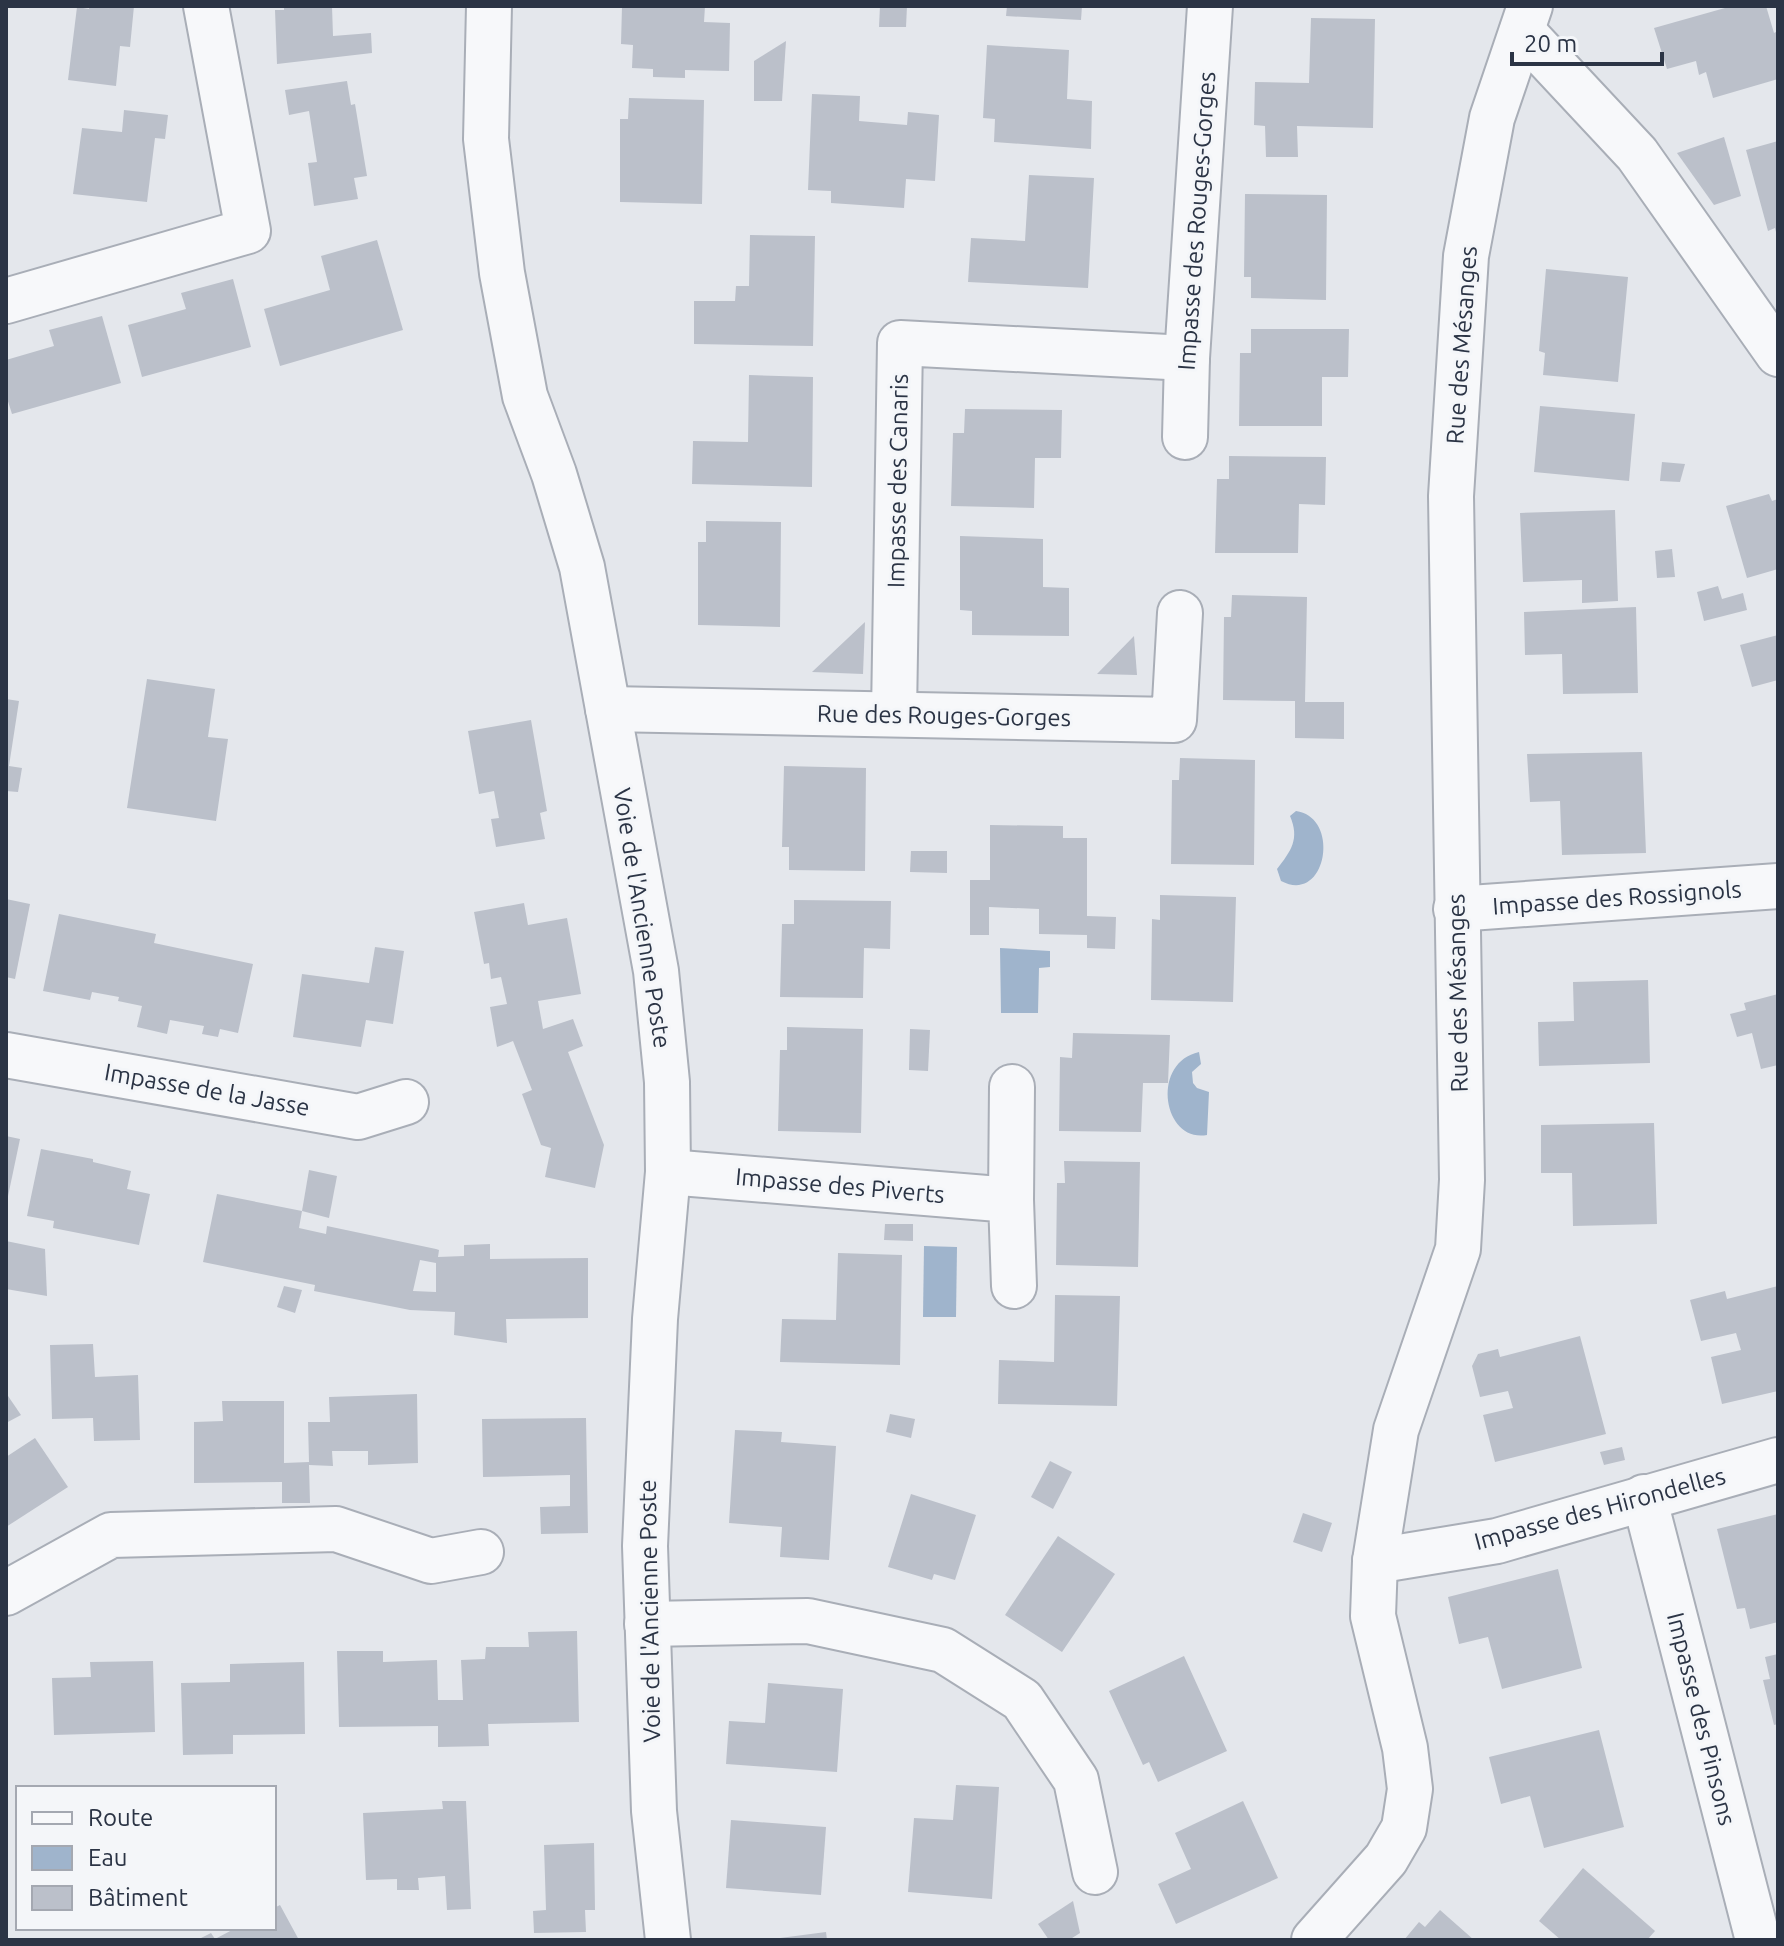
<svg xmlns="http://www.w3.org/2000/svg" width="1784" height="1946" viewBox="0 0 1784 1946" font-family="Ubuntu,sans-serif">
<style>
.water{fill:#9fb4cc}
.building{fill:#bbc0ca;fill-rule:evenodd}
.lines{fill:none;stroke-linecap:round;stroke-linejoin:round}
.minor-casing{stroke:#a9aeb7;stroke-width:48}
.minor{stroke:#f7f8fa;stroke-width:44}
.labels{text-anchor:middle;stroke-width:6;stroke-linejoin:round;paint-order:stroke}
.street-label{font-size:24px;fill:#2b3445;stroke:#f4f6f9}
</style>
<rect width="100%" height="100%" fill="#e4e7ec"/>
<g class="water">
<path d="M1296 811C1341 817 1327 905 1281 881L1277 869C1291 851 1300 839 1290 816Z"/>
<polygon points="1000,948 1050,951 1050,967 1039,968 1038,1013 1001,1013"/>
<path d="M1199 1052 1201 1064 1192 1072 1193 1083 1197 1088 1209 1092 1207 1135C1163 1143 1150 1063 1199 1052Z"/>
<polygon points="924,1246 957,1247 956,1317 923,1317"/>
</g>
<g class="building">
<polygon points="89,6 134,6 130,47 120,46 116,86 68,80 77,7 89,9"/>
<polygon points="284,6 332,6 333,36 371,33 372,53 277,64 275,10 284,10"/>
<polygon points="622,6 705,6 704,22 730,23 729,71 685,70 685,78 653,77 653,69 632,68 633,45 621,44"/>
<polygon points="880,6 907,6 906,27 879,27"/>
<polygon points="1007,6 1082,6 1081,20 1006,16"/>
<polygon points="1732,6 1766,6 1774,33 1778,31 1778,79 1713,98 1706,72 1699,75 1696,61 1667,69 1654,28"/>
<polygon points="1311,18 1375,19 1373,128 1297,126 1298,157 1266,157 1265,126 1254,125 1255,82 1309,83"/>
<polygon points="786,41 782,101 754,101 754,61"/>
<polygon points="987,45 1069,50 1067,99 1092,101 1091,149 994,142 995,119 983,118"/>
<polygon points="347,81 351,105 355,104 367,176 354,178 358,199 314,206 308,163 317,162 309,111 289,115 285,90"/>
<polygon points="812,94 860,96 859,121 907,125 908,112 939,115 935,181 906,179 904,208 831,203 831,191 808,190"/>
<polygon points="629,98 704,100 702,204 620,202 620,119 628,119"/>
<polygon points="124,110 168,115 165,139 155,138 147,202 73,194 82,128 122,132"/>
<polygon points="1724,137 1741,196 1714,205 1677,153"/>
<polygon points="1778,141 1778,236 1777,236 1775,228 1768,231 1746,150"/>
<polygon points="1029,175 1094,178 1088,288 968,282 971,238 1025,241"/>
<polygon points="1245,194 1327,195 1326,300 1251,298 1251,277 1244,277"/>
<polygon points="750,235 815,236 813,346 694,344 694,301 735,301 736,286 749,286"/>
<polygon points="377,240 403,330 280,366 264,309 330,290 321,256"/>
<polygon points="1546,269 1628,277 1618,382 1543,375 1545,353 1539,351"/>
<polygon points="233,279 251,347 142,377 128,325 186,309 181,293"/>
<polygon points="102,316 121,383 12,414 6,395 6,360 54,346 49,330"/>
<polygon points="1251,329 1349,329 1348,377 1322,377 1322,426 1239,426 1240,353 1251,353"/>
<polygon points="749,375 813,377 812,487 692,484 693,441 748,442"/>
<polygon points="1540,406 1635,414 1629,481 1534,472"/>
<polygon points="965,409 1062,410 1061,458 1035,458 1034,508 951,506 953,433 964,433"/>
<polygon points="1229,456 1326,457 1325,505 1299,504 1298,553 1215,553 1217,479 1229,479"/>
<polygon points="1662,462 1685,464 1680,482 1660,481"/>
<polygon points="1769,494 1772,501 1778,499 1778,569 1747,578 1726,506"/>
<polygon points="1615,510 1618,601 1582,603 1582,580 1523,582 1520,513"/>
<polygon points="706,521 781,522 780,627 698,625 698,542 706,542"/>
<polygon points="960,536 1043,539 1043,587 1069,588 1069,636 972,635 972,611 960,610"/>
<polygon points="1672,549 1675,577 1657,578 1655,551"/>
<polygon points="1718,586 1722,599 1743,593 1747,610 1704,621 1697,592"/>
<polygon points="1232,595 1307,597 1305,702 1344,702 1344,739 1295,738 1295,701 1223,700 1224,617 1231,617"/>
<polygon points="1636,607 1638,693 1563,694 1562,654 1525,655 1524,612"/>
<polygon points="865,622 863,674 812,672"/>
<polygon points="1778,635 1778,680 1752,687 1740,645"/>
<polygon points="1134,636 1137,675 1097,674"/>
<polygon points="147,679 215,689 208,737 228,739 216,821 127,808"/>
<polygon points="6,699 19,701 9,766 22,768 18,792 6,791"/>
<polygon points="531,720 547,811 540,813 545,839 496,847 491,819 499,818 494,791 479,794 468,731"/>
<polygon points="1642,752 1646,853 1562,855 1560,801 1530,802 1527,754"/>
<polygon points="1180,758 1255,760 1254,865 1171,864 1172,780 1179,780"/>
<polygon points="784,766 866,768 865,871 789,870 789,847 782,847"/>
<polygon points="990,825 1063,826 1063,838 1087,838 1087,916 1116,917 1115,949 1087,948 1087,935 1039,934 1039,909 989,907 989,935 970,935 970,880 990,880"/>
<polygon points="911,851 947,851 947,873 910,872"/>
<polygon points="1160,895 1236,897 1233,1002 1151,1000 1152,919 1160,920"/>
<polygon points="6,899 30,904 15,979 6,977"/>
<polygon points="794,900 891,901 890,949 864,948 863,998 780,997 782,924 794,924"/>
<polygon points="524,903 528,925 567,918 581,994 538,1001 543,1029 573,1019 583,1046 568,1052 604,1145 595,1188 545,1177 551,1148 541,1145 522,1094 532,1090 513,1041 497,1047 490,1007 507,1004 501,977 491,979 489,963 484,964 474,912"/>
<polygon points="59,914 156,934 154,943 253,964 238,1033 220,1029 218,1037 202,1034 204,1026 170,1020 167,1034 137,1027 142,1006 118,1001 119,997 92,992 90,1000 43,991"/>
<polygon points="375,947 404,951 393,1024 366,1020 361,1047 293,1037 302,974 369,983"/>
<polygon points="1648,980 1650,1063 1539,1066 1538,1022 1574,1021 1573,982"/>
<polygon points="1778,994 1778,1065 1761,1069 1752,1033 1737,1037 1730,1014 1746,1010 1744,1003"/>
<polygon points="787,1027 863,1029 861,1133 778,1131 780,1050 787,1050"/>
<polygon points="910,1029 930,1030 928,1071 909,1070"/>
<polygon points="1073,1033 1170,1035 1168,1083 1143,1083 1141,1132 1059,1131 1060,1057 1072,1058"/>
<polygon points="1654,1123 1657,1224 1573,1226 1572,1173 1541,1173 1541,1125"/>
<polygon points="6,1136 20,1139 7,1201 6,1201"/>
<polygon points="41,1149 93,1159 93,1162 131,1171 127,1189 150,1194 139,1245 53,1228 54,1221 27,1216"/>
<polygon points="1064,1161 1140,1162 1138,1267 1056,1265 1057,1183 1065,1183"/>
<polygon points="309,1170 337,1176 329,1218 302,1211"/>
<path d="M217 1194 302 1211 299 1228 326 1234 327 1226 436 1249 439 1250 438 1257 464 1256V1245L490 1244V1259L588 1258V1318L506 1319 507 1343 454 1335 455 1312 410 1310 314 1291 315 1285 203 1262ZM420 1260 436 1263V1292L413 1291Z"/>
<polygon points="885,1224 913,1224 913,1241 884,1240"/>
<polygon points="6,1241 45,1249 47,1296 6,1289"/>
<polygon points="838,1253 902,1255 900,1365 780,1362 782,1319 836,1320"/>
<polygon points="284,1286 302,1290 295,1313 277,1307"/>
<polygon points="1778,1286 1778,1391 1722,1404 1711,1357 1741,1350 1736,1333 1701,1341 1690,1300 1725,1291 1727,1299"/>
<polygon points="1055,1295 1120,1296 1117,1406 998,1404 999,1360 1054,1362"/>
<polygon points="1580,1336 1606,1434 1495,1462 1483,1415 1513,1408 1508,1391 1480,1397 1472,1366 1478,1354 1498,1349 1500,1357"/>
<polygon points="93,1344 95,1377 138,1375 140,1440 94,1441 93,1418 52,1419 50,1345"/>
<polygon points="6,1393 21,1415 6,1423"/>
<polygon points="417,1394 418,1463 368,1465 368,1451 332,1451 333,1466 309,1465 310,1503 282,1503 282,1482 194,1483 194,1422 223,1421 222,1401 284,1401 284,1463 309,1462 308,1422 330,1422 329,1397"/>
<polygon points="890,1414 915,1419 911,1438 886,1432"/>
<polygon points="586,1418 588,1533 541,1534 540,1507 570,1506 570,1475 483,1477 482,1419"/>
<polygon points="735,1430 782,1432 781,1442 836,1446 829,1560 780,1557 782,1527 729,1523"/>
<polygon points="35,1438 68,1487 6,1527 6,1457"/>
<polygon points="1622,1447 1625,1460 1604,1465 1600,1452"/>
<polygon points="1050,1461 1072,1472 1053,1509 1031,1497"/>
<polygon points="911,1494 976,1515 955,1580 934,1574 932,1580 888,1567"/>
<polygon points="1303,1513 1332,1523 1322,1552 1293,1542"/>
<polygon points="1778,1514 1778,1622 1750,1629 1745,1608 1737,1609 1717,1529"/>
<polygon points="1058,1536 1115,1574 1062,1652 1005,1615"/>
<polygon points="1558,1569 1582,1668 1502,1689 1488,1637 1459,1644 1448,1597"/>
<polygon points="577,1631 579,1722 488,1724 489,1746 438,1747 438,1726 339,1727 337,1651 383,1651 383,1662 437,1660 438,1700 463,1700 461,1660 485,1659 486,1647 529,1647 528,1632"/>
<polygon points="1778,1654 1778,1724 1774,1725 1763,1680 1770,1679 1765,1657"/>
<polygon points="1184,1656 1227,1751 1158,1782 1149,1762 1143,1765 1109,1691"/>
<polygon points="153,1661 155,1732 54,1735 52,1678 91,1677 90,1662"/>
<polygon points="304,1662 305,1734 233,1735 233,1754 183,1755 181,1683 230,1682 230,1664"/>
<polygon points="768,1683 843,1689 837,1772 726,1764 729,1721 765,1723"/>
<polygon points="1599,1730 1624,1827 1544,1848 1530,1796 1501,1804 1489,1757"/>
<polygon points="956,1785 999,1787 992,1899 908,1892 914,1818 953,1820"/>
<polygon points="442,1801 466,1801 471,1909 447,1910 445,1876 418,1878 419,1890 397,1890 397,1879 366,1880 363,1813 443,1809"/>
<polygon points="1243,1801 1278,1878 1176,1924 1158,1884 1191,1869 1175,1833"/>
<polygon points="731,1820 826,1827 821,1895 726,1888"/>
<polygon points="594,1843 595,1910 585,1910 586,1932 534,1933 533,1911 546,1910 544,1845"/>
<polygon points="1583,1868 1655,1931 1647,1940 1561,1940 1539,1921"/>
<polygon points="1073,1901 1080,1933 1069,1940 1049,1940 1038,1924"/>
<polygon points="280,1905 299,1940 197,1940 211,1933 215,1939 236,1928 274,1928 274,1908"/>
<polygon points="1440,1910 1474,1940 1404,1940 1419,1922 1425,1927"/>
<polygon points="826,1932 827,1940 780,1940 780,1938"/>
</g>
<g class="lines">
<g class="minor-casing">
<g id="minor">
<polyline points="489,6 486,139 502,273 525,396 554,474 582,567 656,971 667,1082 668,1172 655,1319 645,1546 654,1811 668,1940"/>
<polyline points="1522,31 1637,154 1778,354"/>
<polyline points="6,301 248,231 206,6"/>
<polyline points="1185,437 1187,358 1210,6"/>
<polyline points="608,709 1174,720 1180,613"/>
<polyline points="894,714 900,343 1187,358"/>
<polyline points="1456,909 1778,886"/>
<polyline points="6,1055 358,1117 406,1102"/>
<polyline points="668,1172 1011,1200 1014,1286"/>
<polyline points="1011,1200 1012,1087"/>
<polyline points="1644,1497 1758,1940"/>
<polyline points="1375,1561 1497,1541 1778,1460"/>
<polyline points="6,1593 111,1535 336,1529 431,1561 481,1552"/>
<polyline points="647,1624 808,1621 943,1650 1022,1700 1076,1780 1095,1872"/>
<polyline points="1314,1940 1386,1859 1404,1828 1410,1789 1405,1748 1373,1616 1375,1561 1396,1430 1458,1249 1462,1180 1451,496 1466,256 1492,118 1530,6"/>
</g>
</g>
<use href="#minor" class="minor"/>
</g>
<g class="labels">
<g class="street-label">
<text transform="translate(1197 221) rotate(-86)" y="8">Impasse des Rouges-Gorges</text>
<text transform="translate(1462 345) rotate(-86)" y="8">Rue des Mésanges</text>
<text transform="translate(898 481) rotate(-89)" y="8">Impasse des Canaris</text>
<text transform="translate(944 716) rotate(1)" y="8">Rue des Rouges-Gorges</text>
<text transform="translate(1617 898) rotate(-4)" y="8">Impasse des Rossignols</text>
<text transform="translate(642 918) rotate(81)" y="8">Voie de l'Ancienne Poste</text>
<text transform="translate(1458 993) rotate(-91)" y="8">Rue des Mésanges</text>
<text transform="translate(207 1090) rotate(10)" y="8">Impasse de la Jasse</text>
<text transform="translate(840 1186) rotate(5)" y="8">Impasse des Piverts</text>
<text transform="translate(1600 1509) rotate(-15)" y="8">Impasse des Hirondelles</text>
<text transform="translate(650 1611) rotate(-91)" y="8">Voie de l'Ancienne Poste</text>
<text transform="translate(1701 1719) rotate(76)" y="8">Impasse des Pinsons</text>
</g>
</g>
<rect width="1784" height="1946" fill="none" stroke="#2b3445" stroke-width="16"/>
<rect x="16" y="1786" width="260" height="144" fill="#f4f6f9" stroke="#a4a8b1" stroke-width="2"/>
<rect x="32" y="1812" width="40" height="12" fill="#f7f8fa" stroke="#a4a8b1" stroke-width="2"/>
<text x="88" y="1826" font-size="24" fill="#2b3445">Route</text>
<rect x="32" y="1846" width="40" height="24" fill="#9fb4cc" stroke="#a4a8b1" stroke-width="2"/>
<text x="88" y="1866" font-size="24" fill="#2b3445">Eau</text>
<rect x="32" y="1886" width="40" height="24" fill="#bbc0ca" stroke="#a4a8b1" stroke-width="2"/>
<text x="88" y="1906" font-size="24" fill="#2b3445">Bâtiment</text>
<path d="M1512 52v12h150v-12" fill="none" stroke="#2b3445" stroke-width="4"/>
<text x="1524" y="52" font-size="24" fill="#2b3445" stroke="#f4f6f9" stroke-width="6" paint-order="stroke">20 m</text>
</svg>
